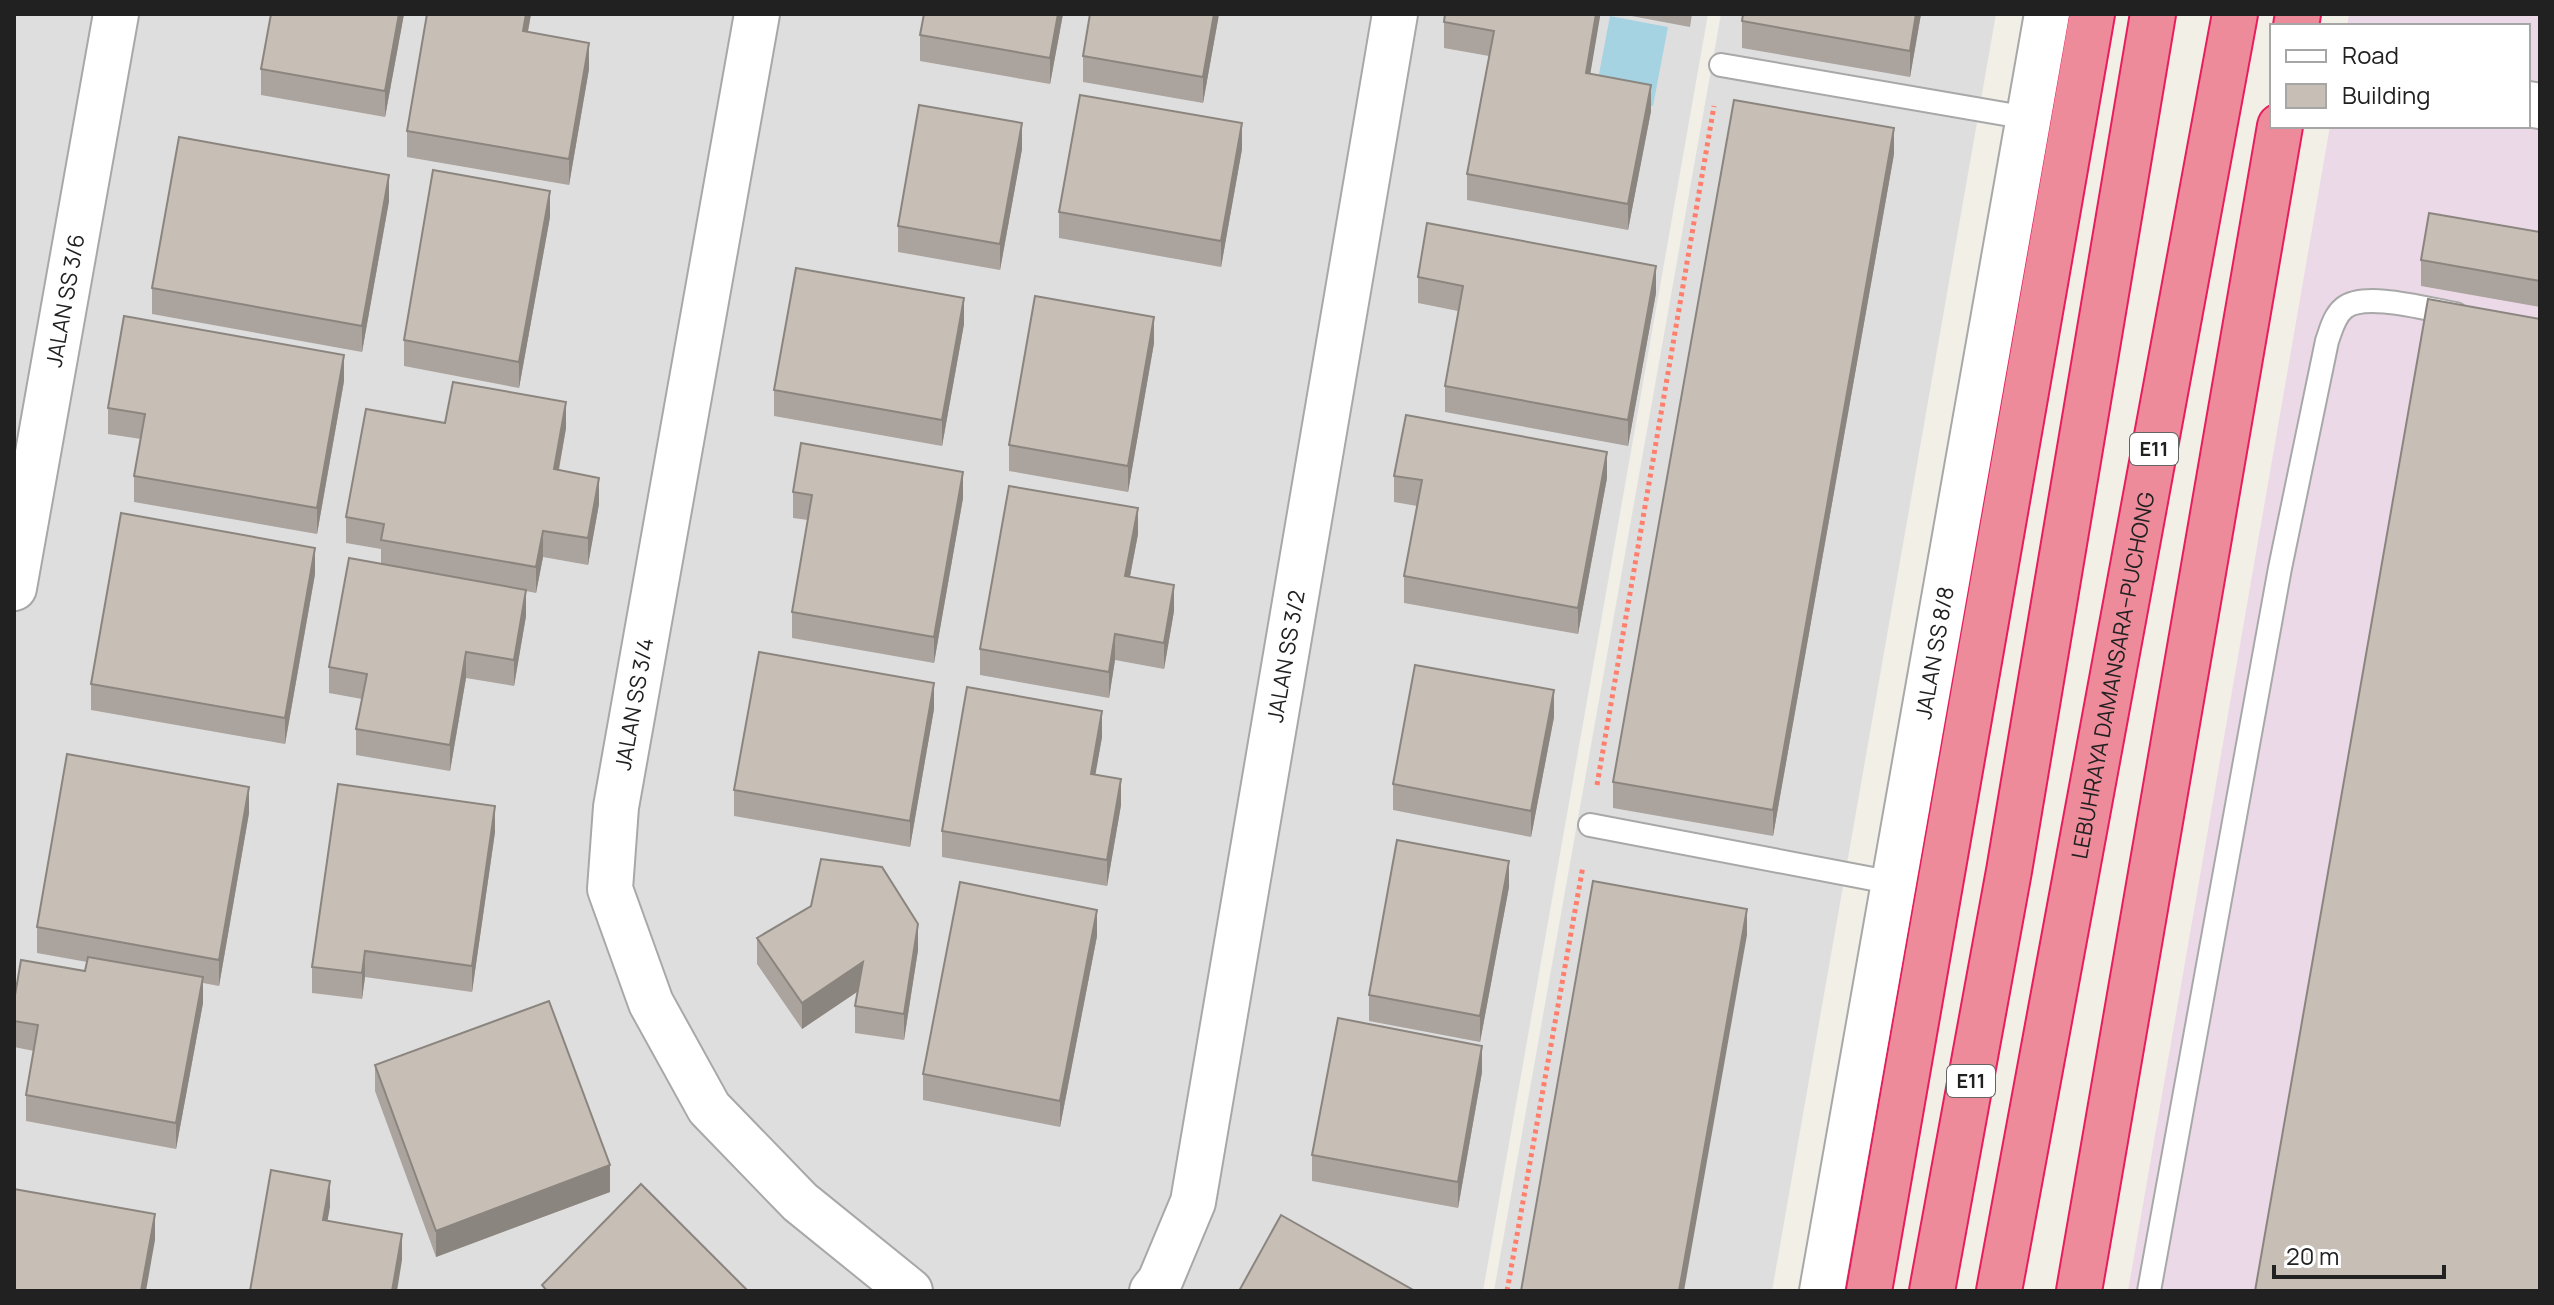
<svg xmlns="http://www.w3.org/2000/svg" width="2554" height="1305" viewBox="0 0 2554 1305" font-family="Manrope,sans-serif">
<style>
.residential{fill:#dfdede}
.industrial{fill:#ecd9e8}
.water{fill:#a6d3e2}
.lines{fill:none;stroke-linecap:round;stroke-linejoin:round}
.lane-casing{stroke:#a8a8a8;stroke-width:26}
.street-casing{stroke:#a8a8a8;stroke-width:48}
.highway-casing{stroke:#e71d5e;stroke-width:48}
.path{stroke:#ff7e6c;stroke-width:5;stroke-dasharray:4 4;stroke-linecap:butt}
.lane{stroke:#fff;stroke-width:22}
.street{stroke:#fff;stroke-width:44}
.highway{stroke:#ed8b9b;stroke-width:44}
.wall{fill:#aba39d}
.shaded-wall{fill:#8b857f}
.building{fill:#c7beb6;stroke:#8b857f;stroke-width:2}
.labels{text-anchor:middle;stroke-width:6;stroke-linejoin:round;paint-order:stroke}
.shield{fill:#fff;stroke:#646464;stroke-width:2}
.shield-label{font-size:20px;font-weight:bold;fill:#212121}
.street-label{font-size:22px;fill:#212121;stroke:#fff}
</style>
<rect width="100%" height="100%" fill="#f2efe7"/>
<g class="residential">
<polygon points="14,14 1708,14 1483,1291 14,1291"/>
<polygon points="1721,14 1996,14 1772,1291 1494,1291"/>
</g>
<polygon class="industrial" points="2349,14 2540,14 2540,1291 2128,1291 2330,126 2528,126 2528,26 2347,26"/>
<polygon class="water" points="1610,16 1668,27 1653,106 1595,95"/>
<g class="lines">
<g class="lane-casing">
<g id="lane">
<polyline points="1721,65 2028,118"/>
<polyline points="1590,825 1894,883"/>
<path d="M2149 1291 2280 568 2327 341C2331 330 2334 316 2344 308 2365 291 2430 310 2456 314"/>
</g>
</g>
<g class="street-casing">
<g id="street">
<polyline points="757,14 616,807 610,889 651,1003 709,1108 800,1202 910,1291"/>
<polyline points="2528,104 2540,106"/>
<path id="s1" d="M14 588 116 14"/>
<path id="s2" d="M1152 1291 1160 1281 1193 1202 1395 14"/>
<path id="s3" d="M1822 1291 2047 14"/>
</g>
</g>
<g class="highway-casing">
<g id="highway">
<polyline points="2296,26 2298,14"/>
<polyline points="1869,1291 2092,14"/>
<polyline points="1932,1291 2009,871 2153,14"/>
<path id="s4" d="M1999 1291 2235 14"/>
<polyline points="2079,1291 2280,126"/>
</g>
</g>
<g class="path">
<polyline points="1597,785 1714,106"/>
<polyline points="1507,1291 1583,866"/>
</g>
<use href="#lane" class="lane"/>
<use href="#street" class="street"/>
<use href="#highway" class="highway"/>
</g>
<g class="wall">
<polygon points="271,14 404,14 385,117 261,95 261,69"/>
<polygon points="427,14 531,14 528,32 589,69 569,185 407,157 407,131"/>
<polygon points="1063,14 1050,84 920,61 920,35"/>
<polygon points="1219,14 1203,103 1083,82 1083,56"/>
<polygon points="1600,14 1590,74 1651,111 1628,230 1467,200 1467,174 1489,56 1444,48 1444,22"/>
<polygon points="1621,14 1692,14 1690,27"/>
<polygon points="1921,14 1910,77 1742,48 1742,21"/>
<polygon points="1022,149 1000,270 898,252 898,226"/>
<polygon points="1242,149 1221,267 1059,238 1059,212"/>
<polygon points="1894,154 1773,836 1613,808 1613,782"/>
<polygon points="389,201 362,352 152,314 152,288"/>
<polygon points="550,217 519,388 404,366 404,340"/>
<polygon points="2540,232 2540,307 2421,286 2421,260"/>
<polygon points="1418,277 1656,293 1628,446 1445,412 1445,386 1458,311 1418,303"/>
<polygon points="964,324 942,446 774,416 774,390"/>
<polygon points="1154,343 1128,492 1009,471 1009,445"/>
<polygon points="344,381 317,534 134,502 134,476 141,439 108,434 108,408"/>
<polygon points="445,423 566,428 559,470 599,504 588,565 543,557 536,593 526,591 526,616 514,686 466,678 450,771 356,755 356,729 362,699 329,693 329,667 381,564 381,549 346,543 346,517"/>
<polygon points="1394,476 1607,478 1578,634 1404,603 1404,576 1417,506 1394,502"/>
<polygon points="793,492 963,498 934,663 792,638 792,612 808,520 793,518"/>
<polygon points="1138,534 1130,577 1174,611 1164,669 1115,660 1109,698 980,675 980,649"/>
<polygon points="315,574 285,744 91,710 91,684"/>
<polygon points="934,709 910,847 734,816 734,790"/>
<polygon points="1554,717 1531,837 1393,810 1393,784"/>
<polygon points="1102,737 1095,774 1121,805 1107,886 942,857 942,831"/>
<polygon points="249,813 219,986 203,983 203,1003 176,1149 26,1121 26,1095 34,1051 14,1047 14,1001 85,971 87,962 37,953 37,927"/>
<polygon points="495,832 472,992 365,977 362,999 312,993 312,967"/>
<polygon points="1509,887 1480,1042 1369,1021 1369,995"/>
<polygon points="1097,936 1060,1127 923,1100 923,1074"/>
<polygon points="757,938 918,950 904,1040 855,1033 855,1006 858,991 802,1029 757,964"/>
<polygon points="375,1065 610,1192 436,1257 375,1091"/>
<polygon points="1482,1072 1458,1208 1312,1181 1312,1155"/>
</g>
<g class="shaded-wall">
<polygon points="399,14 404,14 385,117 385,91"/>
<polygon points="526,14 531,14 523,57 523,31"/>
<polygon points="1058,14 1063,14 1050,84 1050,58"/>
<polygon points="1214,14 1219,14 1203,103 1203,77"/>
<polygon points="1596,14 1600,14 1600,17 1586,99 1586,73"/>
<polygon points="1916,14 1921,14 1910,77 1910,51"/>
<polygon points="589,43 589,69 569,185 569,159"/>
<polygon points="1651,85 1651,111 1628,230 1628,204"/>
<polygon points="1022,123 1022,149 1000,270 1000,244"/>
<polygon points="1242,123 1242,149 1221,267 1221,241"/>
<polygon points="1894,128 1894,154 1773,836 1773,810"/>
<polygon points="389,175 389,201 362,352 362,326"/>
<polygon points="550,191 550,217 519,388 519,362"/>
<polygon points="1656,266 1656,293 1628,446 1628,420"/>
<polygon points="964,298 964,324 942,446 942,420"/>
<polygon points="1154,317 1154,343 1128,492 1128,466"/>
<polygon points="344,355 344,381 317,534 317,508"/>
<polygon points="566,402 566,428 554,495 554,469"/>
<polygon points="1607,452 1607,478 1578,634 1578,608"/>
<polygon points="963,472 963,498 934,663 934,637"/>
<polygon points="599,478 599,504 588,565 588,538"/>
<polygon points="1138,508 1138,534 1125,602 1125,576"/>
<polygon points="543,531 543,557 536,593 536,567"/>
<polygon points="315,548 315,574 285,744 285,718"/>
<polygon points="1174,585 1174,611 1164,669 1164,643"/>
<polygon points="526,590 526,616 514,686 514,660"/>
<polygon points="1115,634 1115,660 1109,698 1109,672"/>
<polygon points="466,652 466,678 450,771 450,745"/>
<polygon points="934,683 934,709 910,847 910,821"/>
<polygon points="1554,690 1554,717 1531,837 1531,811"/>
<polygon points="1102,711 1102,737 1091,800 1091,774"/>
<polygon points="1121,779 1121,805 1107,886 1107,860"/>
<polygon points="249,787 249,813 219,986 219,960"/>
<polygon points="495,806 495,832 472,992 472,966"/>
<polygon points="1509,861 1509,887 1480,1042 1480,1016"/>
<polygon points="1747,909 1747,935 1684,1291 1679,1291"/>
<polygon points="1097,910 1097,936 1060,1127 1060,1101"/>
<polygon points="918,924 918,950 904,1040 904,1014"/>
<polygon points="365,951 365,977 362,999 362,973"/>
<polygon points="863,962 863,988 802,1029 802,1003"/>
<polygon points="203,977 203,1003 176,1149 176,1123"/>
<polygon points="1482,1046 1482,1072 1458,1208 1458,1182"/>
<polygon points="610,1165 610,1192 436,1257 436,1231"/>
<polygon points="330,1181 330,1207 323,1246 323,1220"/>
<polygon points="155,1214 155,1240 146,1291 141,1291"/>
<polygon points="402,1234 402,1260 397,1291 392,1291"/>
</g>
<g class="building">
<polygon points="271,14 399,14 385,91 261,69"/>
<polygon points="427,14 526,14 523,31 589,43 569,159 407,131"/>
<polygon points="924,14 1058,14 1050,58 920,35"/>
<polygon points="1090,14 1214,14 1203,77 1083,56"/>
<polygon points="1445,14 1596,14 1586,73 1651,85 1628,204 1467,174 1494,31 1444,22"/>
<polygon points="1743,14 1916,14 1910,51 1742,21"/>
<polygon points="1080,95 1242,123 1221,241 1059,212"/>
<polygon points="1734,100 1894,128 1773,810 1613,782"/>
<polygon points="919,105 1022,123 1000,244 898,226"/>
<polygon points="179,137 389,175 362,326 152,288"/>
<polygon points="433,170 550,191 519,362 404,340"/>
<polygon points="2429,213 2540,232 2540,281 2421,260"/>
<polygon points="1427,223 1656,266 1628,420 1445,386 1463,286 1418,277"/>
<polygon points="796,268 964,298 942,420 774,390"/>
<polygon points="1035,296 1154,317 1128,466 1009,445"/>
<polygon points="2428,299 2540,319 2540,1291 2255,1291"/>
<polygon points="124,316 344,355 317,508 134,476 145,414 108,408"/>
<polygon points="453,382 566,402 554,469 599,478 588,538 543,531 536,567 381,540 384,524 346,517 366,409 445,423"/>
<polygon points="1406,415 1607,452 1578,608 1404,576 1422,480 1394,476"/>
<polygon points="801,443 963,472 934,637 792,612 812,495 793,492"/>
<polygon points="1009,486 1138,508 1125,576 1174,585 1164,643 1115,634 1109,672 980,649"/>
<polygon points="121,513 315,548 285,718 91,684"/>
<polygon points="349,558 526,590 514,660 466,652 450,745 356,729 367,674 329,667"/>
<polygon points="759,652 934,683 910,821 734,790"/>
<polygon points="1415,665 1554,690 1531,811 1393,784"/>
<polygon points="967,687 1102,711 1091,774 1121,779 1107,860 942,831"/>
<polygon points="67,754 249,787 219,960 37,927"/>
<polygon points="338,784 495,806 472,966 365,951 362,973 312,967"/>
<polygon points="1397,840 1509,861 1480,1016 1369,995"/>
<polygon points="821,859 882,867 918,924 904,1014 855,1006 863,962 802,1003 757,938 811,906"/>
<polygon points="1593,881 1747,909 1679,1291 1521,1291"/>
<polygon points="960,882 1097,910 1060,1101 923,1074"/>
<polygon points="88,957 203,977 176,1123 26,1095 38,1025 14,1021 14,1001 21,960 85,971"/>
<polygon points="549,1001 610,1165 436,1231 375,1065"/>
<polygon points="1338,1018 1482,1046 1458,1182 1312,1155"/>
<polygon points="271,1170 330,1181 323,1220 402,1234 392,1291 250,1291"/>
<polygon points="641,1184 748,1291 547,1291 542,1285"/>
<polygon points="14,1189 155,1214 141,1291 14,1291"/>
<polygon points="1281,1215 1415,1291 1239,1291"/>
</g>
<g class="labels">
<g class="shield">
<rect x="2130" y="433" width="48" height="32" rx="6"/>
<rect x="1947" y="1065" width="48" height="32" rx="6"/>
</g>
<g class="shield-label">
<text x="2154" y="456">E11</text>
<text x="1971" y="1088">E11</text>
</g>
<g class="street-label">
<text dy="8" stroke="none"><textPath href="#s1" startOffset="292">JALAN SS 3/6</textPath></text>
<text dy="8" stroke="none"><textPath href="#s3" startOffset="648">JALAN SS 8/8</textPath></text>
<text dy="8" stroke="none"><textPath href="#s2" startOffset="652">JALAN SS 3/2</textPath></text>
<text dy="8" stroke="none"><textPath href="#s4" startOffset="626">LEBUHRAYA DAMANSARA–PUCHONG</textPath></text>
<text transform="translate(634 704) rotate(-80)" y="8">JALAN SS 3/4</text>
</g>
</g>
<rect width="2554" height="1305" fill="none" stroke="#212121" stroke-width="32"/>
<rect x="2270" y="24" width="260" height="104" fill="#ffffff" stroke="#a6a6a6" stroke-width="2"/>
<rect x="2286" y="50" width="40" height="12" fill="#ffffff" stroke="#a6a6a6" stroke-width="2"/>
<text x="2342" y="64" font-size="24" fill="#212121">Road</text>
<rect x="2286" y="84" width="40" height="24" fill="#c7beb6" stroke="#a6a6a6" stroke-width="2"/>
<text x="2342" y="104" font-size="24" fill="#212121">Building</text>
<path d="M2274 1265v12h170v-12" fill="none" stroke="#212121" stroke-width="4"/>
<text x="2286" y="1265" font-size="24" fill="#212121" stroke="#ffffff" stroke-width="6" paint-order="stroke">20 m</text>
</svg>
